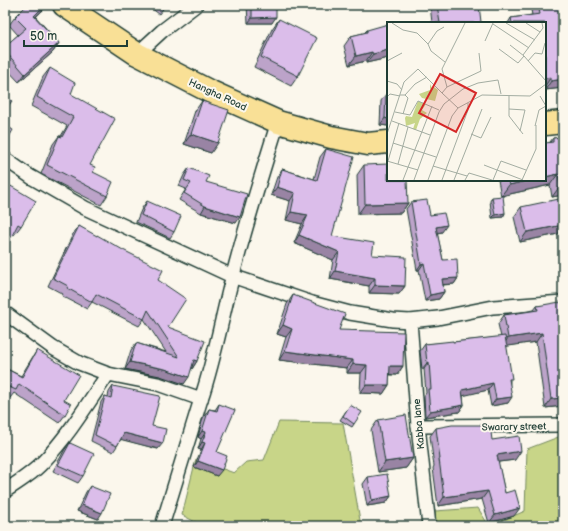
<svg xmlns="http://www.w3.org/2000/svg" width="568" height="531" viewBox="0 0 568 531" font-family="'Balsamiq Sans',sans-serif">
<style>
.green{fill:#c8d588;stroke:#74895e}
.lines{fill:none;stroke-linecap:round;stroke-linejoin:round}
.minor-casing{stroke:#1f3d34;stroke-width:16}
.trunk-casing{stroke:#1f3d34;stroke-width:25}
.minor{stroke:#fbf7ec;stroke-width:13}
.trunk{stroke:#f9e096;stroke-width:22}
.wall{fill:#bca3c9;stroke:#1f3d34}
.shaded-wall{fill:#9984a4;stroke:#1f3d34}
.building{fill:#dbbdea;stroke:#1f3d34}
.labels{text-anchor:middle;stroke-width:4;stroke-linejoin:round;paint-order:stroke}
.street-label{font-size:10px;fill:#1f3d34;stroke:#fbf7ec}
.inset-road{fill:none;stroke:#a3ada2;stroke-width:1}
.view{fill:#d62828;fill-opacity:0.15;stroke:#d62828;stroke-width:2}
.inset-edge{fill:none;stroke:#1f3d34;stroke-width:2}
</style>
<rect width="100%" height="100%" fill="#fbf7ec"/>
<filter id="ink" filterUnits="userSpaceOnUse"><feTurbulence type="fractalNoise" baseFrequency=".025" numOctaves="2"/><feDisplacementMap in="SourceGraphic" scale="8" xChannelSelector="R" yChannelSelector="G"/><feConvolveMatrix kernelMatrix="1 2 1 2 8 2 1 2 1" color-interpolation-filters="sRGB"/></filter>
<g filter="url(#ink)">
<g class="green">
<polygon points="279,422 343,423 361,526 203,526 182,515 196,459 234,473 246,462 264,460"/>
<polygon points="561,436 563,461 563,526 490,526 525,511 527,449"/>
<polygon points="478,508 489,526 436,526 435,511"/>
</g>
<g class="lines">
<g class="minor-casing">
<g id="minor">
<polyline points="137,54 162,31 196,5"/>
<polyline points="5,159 31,177 85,208 232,276 312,303 350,313 393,320 410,321 438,318 493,307 563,302"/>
<polyline points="5,313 53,348 79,363 108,374"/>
<polyline points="410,321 418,426 429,526"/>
<polyline points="418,426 563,425"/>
<path d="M5 491C19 482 33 473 44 461 69 435 88 403 108 374L158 384 201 399C215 358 222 316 233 275 246 224 262 173 278 122"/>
<polyline points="162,526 201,399"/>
</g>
</g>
<g class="trunk-casing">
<g id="trunk">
<polyline points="64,5 137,54 209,91 278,122 331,137 368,144 388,142"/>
<polyline points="545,124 563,122"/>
</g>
</g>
<use href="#minor" class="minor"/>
<use href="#trunk" class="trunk"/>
</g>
<g class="wall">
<polygon points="48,5 36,17 59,43 53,52 19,82 5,67 5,46 18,35 9,25 15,17"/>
<polygon points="147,5 166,5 159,14"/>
<polygon points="247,5 276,5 272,23 248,23"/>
<polygon points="430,5 499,5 479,8 480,23 432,23"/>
<polygon points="530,5 563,5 563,88 545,90 545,23 508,23 511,18 532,15"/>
<polygon points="279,19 298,76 291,86 254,67 272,29"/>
<polygon points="367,30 388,58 366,63 366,61 349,65 344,46 351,36 364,33"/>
<polygon points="50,68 71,94 90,165 93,172 107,196 101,205 41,174 53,144 59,136 61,136 67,126 31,106 43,77"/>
<polygon points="386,94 388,126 380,125 381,101"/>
<polygon points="202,101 211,153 184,144 195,111"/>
<polygon points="563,137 563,195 552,197 550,185 501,196 498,180 545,180 550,142 553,138"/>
<polygon points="326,149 332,236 372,255 405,286 399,294 369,293 369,286 330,279 333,260 294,243 302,224 286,220 290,201 271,195 277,177 282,169 314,179 320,157"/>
<polygon points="364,165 408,203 401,213 358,214 357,175"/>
<polygon points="189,168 206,182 236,223 201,213 179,200 186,189 179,186 184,175"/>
<polygon points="5,184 21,226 14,235 12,234"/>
<polygon points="492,197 505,213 503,217 492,218 490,201"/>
<polygon points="147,201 174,232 170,238 136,222 142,208"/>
<polygon points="411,202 430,215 442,232 437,233 443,260 458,278 454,284 443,285 444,292 439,299 425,301 419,270 417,270 406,209"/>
<polygon points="521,207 558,234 520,242 514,217"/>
<polygon points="79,226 158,280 168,327 197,361 192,369 191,369 184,384 160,376 125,369 131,350 136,343 166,352 144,319 139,326 92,302 87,309 62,296 63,294 48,286 73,234"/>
<polygon points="563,251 563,277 559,256"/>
<polygon points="293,295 339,330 403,366 397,375 389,375 389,385 383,394 360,393 361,373 347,373 347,368 279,360 286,337 277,334 287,304"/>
<polygon points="561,304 563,304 563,406 545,408 536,342 506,346 510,381 508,403 491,406 488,390 463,395 464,405 459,412 425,417 424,396 426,393 424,369 422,369 420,351 425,344 453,342 501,337 498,324 504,315 534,310 537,306"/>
<polygon points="37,350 64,400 65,415 59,423 14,393 10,398 5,396 5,368 21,376 32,358"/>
<polygon points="113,386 152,426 158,449 121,439 117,446 113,452 91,441 101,402 105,396 108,397 109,392"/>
<polygon points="219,404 217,452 217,476 194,467 201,450 198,449 201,439 198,437 203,418 209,409 215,410"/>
<polygon points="348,408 354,424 352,427 340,420"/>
<polygon points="378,420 413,458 406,468 378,472 371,430"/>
<polygon points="436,428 492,440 515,460 498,462 505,493 514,516 489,523 482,499 438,506 433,468 434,466 430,436"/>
<polygon points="70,443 83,476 78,483 53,471 65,449"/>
<polygon points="368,477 391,496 386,503 367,506 363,484"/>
<polygon points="90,486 98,519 77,511 86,492"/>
</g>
<g class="shaded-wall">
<polygon points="45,5 48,5 28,24 34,16"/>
<polygon points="475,5 499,5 472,10"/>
<polygon points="276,17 272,23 248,23 252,18"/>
<polygon points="59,43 53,52 19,82 25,74"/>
<polygon points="388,50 388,58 366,63 373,54"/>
<polygon points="372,52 366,61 349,65 356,56"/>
<polygon points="551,77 545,86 545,78"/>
<polygon points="563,79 563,88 545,90 551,81"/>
<polygon points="385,118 388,119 388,126 380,125"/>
<polygon points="191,134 218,143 211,153 184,144"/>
<polygon points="558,174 550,185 501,196 509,185 530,180 545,180 545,177"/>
<polygon points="563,185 563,195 552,197 560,186"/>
<polygon points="277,187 295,193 290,201 271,195"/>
<polygon points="408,203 401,213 358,214 365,204"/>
<polygon points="205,206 240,217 236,223 201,213"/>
<polygon points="291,212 308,215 302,224 286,220"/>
<polygon points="505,213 503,217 492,218 495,215"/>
<polygon points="447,225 442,232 432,234 436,227"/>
<polygon points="563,225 563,227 558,234 520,242 527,232"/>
<polygon points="299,235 339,252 333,260 294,243"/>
<polygon points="424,263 419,270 417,270 421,264"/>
<polygon points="335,271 375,278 369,286 330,279"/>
<polygon points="458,278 454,284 437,285 442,279"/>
<polygon points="375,285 405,286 399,294 369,293"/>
<polygon points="444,292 439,299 425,301 430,295"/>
<polygon points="283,325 292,329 286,337 277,334"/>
<polygon points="542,333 536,342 502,347 508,338"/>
<polygon points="285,351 353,360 347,368 279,360"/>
<polygon points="194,360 197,361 192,369 189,368"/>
<polygon points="130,362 165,369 189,377 184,384 160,376 125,369"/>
<polygon points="429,362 424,369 422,369 427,363"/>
<polygon points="353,364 367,365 361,373 347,373"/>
<polygon points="390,366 403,366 397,375 384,374"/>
<polygon points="493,383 488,390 458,397 462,390"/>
<polygon points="366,385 389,385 383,394 360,393"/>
<polygon points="512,397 508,403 491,406 496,399"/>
<polygon points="563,398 563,406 545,408 551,399"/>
<polygon points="464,405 459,412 425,417 430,411"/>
<polygon points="202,431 206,432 201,439 198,437"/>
<polygon points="124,433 163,443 158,449 119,439"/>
<polygon points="202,442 205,443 201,450 198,449"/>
<polygon points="521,451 515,460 491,463 497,455"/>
<polygon points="413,458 406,468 378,472 385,462"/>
<polygon points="198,461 222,470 217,476 194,467"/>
<polygon points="488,491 482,499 438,506 444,497"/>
<polygon points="391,496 386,503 367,506 372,500"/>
<polygon points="82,505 102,513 98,519 77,511"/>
<polygon points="520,508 514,516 489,523 495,515"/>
</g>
<g class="building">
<polygon points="27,5 45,5 34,16 59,43 25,74 5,51 5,46 26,28 15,17"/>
<polygon points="161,5 166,5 164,7"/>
<polygon points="252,5 276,5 276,17 252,18"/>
<polygon points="437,5 479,5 481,22 475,23 440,23"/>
<polygon points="538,5 563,5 563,79 551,81 551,77 545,78 545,23 512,23 511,18 540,14"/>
<polygon points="279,19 317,38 298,76 261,57"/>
<polygon points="388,24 388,50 373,54 372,52 356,56 351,36 367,32 367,30"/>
<polygon points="50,68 75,83 71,94 115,119 90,165 95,167 93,172 113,182 107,196 47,165 59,136 62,137 73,117 37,97"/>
<polygon points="386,94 388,94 388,119 385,118"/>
<polygon points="5,95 12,101 5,110"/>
<polygon points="202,101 229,110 218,143 191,134"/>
<polygon points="5,125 13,130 5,144"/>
<polygon points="563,137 563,185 560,186 558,174 545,177 545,143 553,142 553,138"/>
<polygon points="326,149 354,157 332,236 374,243 372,255 406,257 405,286 375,285 375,278 335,271 339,252 299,235 308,215 291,212 295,193 277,187 282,169 317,180"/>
<polygon points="388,164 388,180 407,180 408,203 365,204 364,165"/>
<polygon points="189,168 209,176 206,182 247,194 240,217 205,206 184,193 191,183 184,180"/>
<polygon points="508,180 530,180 509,185"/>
<polygon points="5,184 8,187 9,185 36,201 21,226 18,224 5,249"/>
<polygon points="503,196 505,213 495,215 492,197"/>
<polygon points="559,199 563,217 563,225 527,232 521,207"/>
<polygon points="427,200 430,215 444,213 447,225 436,227 443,260 457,259 458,278 442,279 444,292 430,295 424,263 421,264 411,202"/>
<polygon points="147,201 181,216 174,232 141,215"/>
<polygon points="79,226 97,236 97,235 123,250 163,270 158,280 186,299 168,327 205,341 197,361 194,360 189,377 165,369 130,362 136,343 179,357 148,310 144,319 96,294 92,302 67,288 68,286 53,278"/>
<polygon points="293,295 345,314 339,330 404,332 403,366 390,366 389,385 366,385 367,365 353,364 353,360 285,351 292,329 283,325"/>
<polygon points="560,302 561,304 563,304 563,398 551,399 542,333 508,338 504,315 538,310 537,306"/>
<polygon points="505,336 512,379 509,379 512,397 496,399 493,383 462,390 464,405 430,411 428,389 431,389 429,362 427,363 425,344 453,341 453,342"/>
<polygon points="37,350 79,375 64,400 71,404 65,415 19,384 16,390 5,385 5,368 22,377"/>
<polygon points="113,386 160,396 152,426 166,429 163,443 124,433 117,446 95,435 105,396 111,398"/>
<polygon points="219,404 235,410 217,452 227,456 222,470 198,461 205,443 202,442 206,432 202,431 208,412 209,409 217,411"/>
<polygon points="350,405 362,412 354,424 343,416"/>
<polygon points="406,415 413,458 385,462 378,420"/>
<polygon points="452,425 490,425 492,440 519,436 521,451 497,455 505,493 515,490 520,508 495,515 488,491 444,497 439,459 440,459 436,428"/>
<polygon points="70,443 94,454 83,476 58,465"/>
<polygon points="387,474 391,496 372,500 368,477"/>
<polygon points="90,486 110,494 102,513 82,505"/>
<polygon points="5,517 11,525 10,526 5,526"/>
</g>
</g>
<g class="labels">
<g class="street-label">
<text transform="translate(218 94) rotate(25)" y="4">Hangha Road</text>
<text transform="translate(418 424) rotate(-95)" y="4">Kabba lane</text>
<text transform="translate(514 426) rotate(-1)" y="4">Swarary street</text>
</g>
</g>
<g transform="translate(387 22)">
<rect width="159" height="159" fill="#fbf7ec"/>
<path d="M43 62 45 66 47 65 51 68 48 79 35 76 32 72 43 68ZM31 79 39 82 35 88 40 91 33 97 29 108 26 107 28 101 19 104 18 96 19 94 25 95Z" fill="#c8d588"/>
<path class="inset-road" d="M5 1 16 8 30 11 41 22 44 29 58 40M119 1 148 18M139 1 153 10M106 2 142 26M98 19 106 1M41 22 50 9 57 5M123 23 137 34 159 59M112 27 131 41 137 34M136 33 156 6 155 1M0 39 15 31M141 39 148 31 155 32 158 21M0 59 10 62 15 68M60 65 94 49 92 31M13 73H18L28 62 40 55M122 73V94L136 112M0 75 3 72 13 74M71 86 55 71 60 65 55 47 78 1M122 87 138 88 133 109M8 90 23 93 31 79 52 88M16 92 21 76 18 73M5 99 43 113M148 104 152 88 159 84 153 74M0 112 17 60 31 47 55 71M84 112 94 116 104 95M6 121 49 135M0 139 31 148M1 139 12 101M11 142 21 105M97 143 136 158M46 144 80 154M16 158 45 84M27 158 52 90 57 82 76 67 91 61 111 58 114 72M41 158 65 94 71 86 95 73 143 74 159 62M55 158 81 88V81M67 158 95 87M78 158 82 151 105 158M106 158 114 139 139 148M135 158 149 127V103"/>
<path class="view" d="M53 52 89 71 69 110 32 91Z"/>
<rect width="159" height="159" class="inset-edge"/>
</g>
<rect width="568" height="531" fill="none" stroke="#fbf7ec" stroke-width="20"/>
<rect x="10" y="10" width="548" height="511" fill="none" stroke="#1f3d34" stroke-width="1.5" filter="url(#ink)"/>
<path d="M24 40v6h103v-6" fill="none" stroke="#1f3d34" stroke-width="2"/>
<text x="30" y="40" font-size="12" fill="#1f3d34" stroke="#fbf7ec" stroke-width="3" paint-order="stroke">50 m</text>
</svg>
